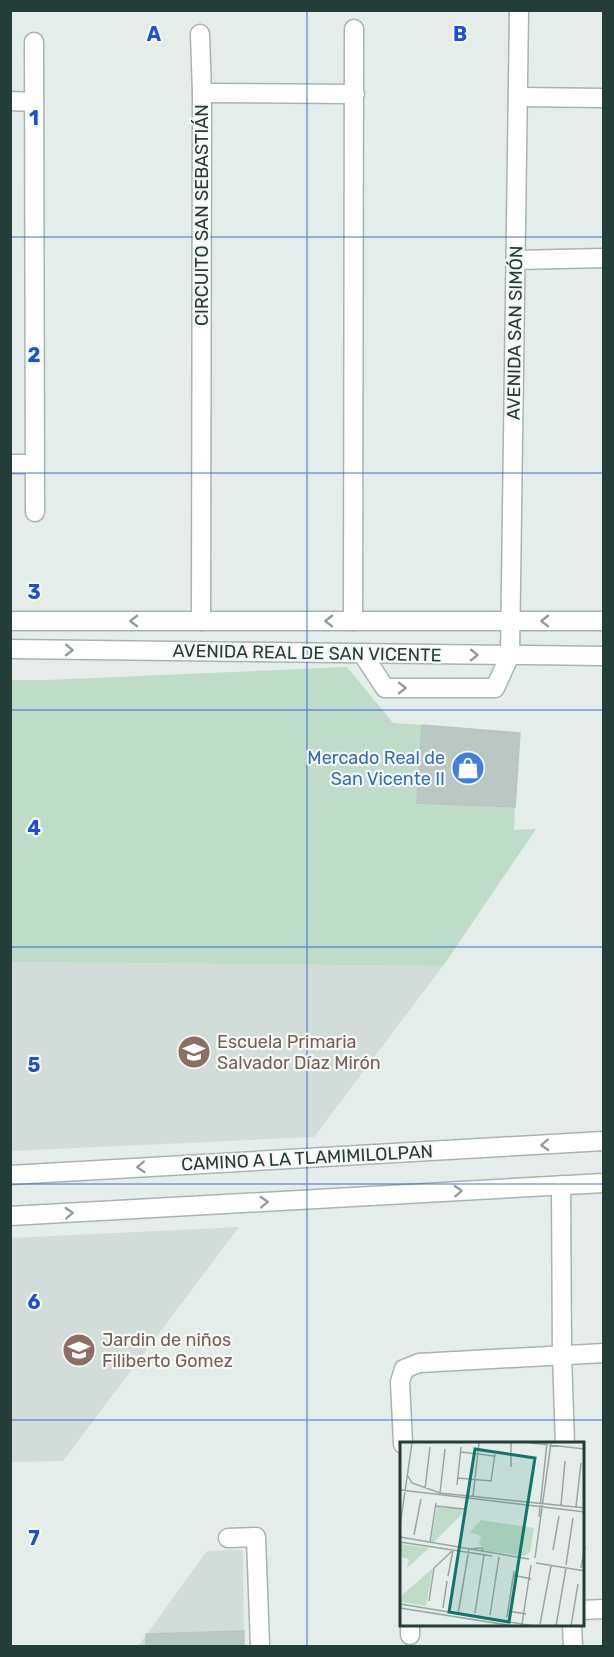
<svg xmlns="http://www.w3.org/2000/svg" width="614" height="1657" viewBox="0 0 614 1657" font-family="Rubik,sans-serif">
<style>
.built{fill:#d2ddd9}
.green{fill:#bfdcc8}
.building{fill:#bac7c3;stroke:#b7c6c1;stroke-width:1.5}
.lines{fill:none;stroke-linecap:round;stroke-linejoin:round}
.minor-casing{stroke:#a7b5b0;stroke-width:21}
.minor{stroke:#fff;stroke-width:18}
.oneway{stroke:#929e9c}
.grid{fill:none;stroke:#1d4ed8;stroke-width:1.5;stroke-opacity:0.55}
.labels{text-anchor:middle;stroke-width:4.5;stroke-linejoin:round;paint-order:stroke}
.street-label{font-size:18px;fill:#253d38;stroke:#f5f9f7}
.shop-label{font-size:18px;fill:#366cbe;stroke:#f5f9f7;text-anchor:end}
.education-label{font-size:18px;fill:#785e54;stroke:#f5f9f7;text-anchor:start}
.inset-road{fill:none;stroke:#98a7a2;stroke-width:1.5}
.view{fill:#0f766e;fill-opacity:0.15;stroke:#0f766e;stroke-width:3}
.inset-edge{fill:none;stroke:#253d38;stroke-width:3}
.grid-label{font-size:20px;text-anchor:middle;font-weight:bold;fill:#1d4ed8;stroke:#f5f9f7;stroke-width:4.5;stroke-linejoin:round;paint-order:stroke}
</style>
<rect width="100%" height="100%" fill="#e4ede9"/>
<g class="built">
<polygon points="10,962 443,966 314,1137 11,1151"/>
<polygon points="239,1227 63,1461 11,1462 11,1238"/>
<polygon points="243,1550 244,1646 138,1646 207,1551"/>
</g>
<polygon class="green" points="347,667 393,723 422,725 417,803 515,807 514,830 536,829 443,966 11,962 11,680 47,680"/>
<g class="building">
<polygon points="422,725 520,733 515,807 417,803"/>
<polygon points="244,1631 244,1646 146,1646 146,1634"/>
</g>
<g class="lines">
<g class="minor-casing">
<g id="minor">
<polyline points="200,34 202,93 201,621"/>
<polyline points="34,42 35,512"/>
<polyline points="202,93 355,94"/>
<polyline points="518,97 604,98"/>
<polyline points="10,101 34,102"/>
<polyline points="516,260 604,258"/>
<polyline points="10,464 34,464"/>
<polyline points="10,621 604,621"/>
<polyline points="353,621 354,29"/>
<polyline points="10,649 604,656"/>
<polyline points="362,653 385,688 495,688 510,655 519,10"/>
<polyline points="10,1175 604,1141"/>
<polyline points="561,1185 562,1356 565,1444"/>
<polyline points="10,1216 604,1183"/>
<polyline points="403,1444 400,1382 404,1369 419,1363 604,1353"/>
<polyline points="228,1538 256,1537 260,1646"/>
<polyline points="582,1610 604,1609"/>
<polyline points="572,1626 573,1646"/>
<polyline points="410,1635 410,1626"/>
</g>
</g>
<use href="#minor" class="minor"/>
</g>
<defs><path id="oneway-chevron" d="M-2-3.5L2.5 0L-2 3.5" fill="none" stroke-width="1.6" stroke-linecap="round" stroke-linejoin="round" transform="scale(1.5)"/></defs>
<g class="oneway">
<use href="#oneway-chevron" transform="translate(134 621) rotate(-180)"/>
<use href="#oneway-chevron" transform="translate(329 621) rotate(180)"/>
<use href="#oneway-chevron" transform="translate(545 621) rotate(180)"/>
<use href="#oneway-chevron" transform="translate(69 650) rotate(1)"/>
<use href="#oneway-chevron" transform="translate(474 655) rotate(1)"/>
<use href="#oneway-chevron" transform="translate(402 688)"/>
<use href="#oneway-chevron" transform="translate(545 1145) rotate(177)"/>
<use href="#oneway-chevron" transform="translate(141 1167) rotate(177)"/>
<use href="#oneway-chevron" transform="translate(458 1191) rotate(-3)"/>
<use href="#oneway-chevron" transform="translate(264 1202) rotate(-3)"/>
<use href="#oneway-chevron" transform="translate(69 1213) rotate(-3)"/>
</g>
<path class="grid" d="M307 10V1646M10 237H604M10 473H604M10 710H604M10 947H604M10 1184H604M10 1420H604"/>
<defs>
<g id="shop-disc" transform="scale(1.725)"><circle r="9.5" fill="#3f7fe0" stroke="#f5f9f7"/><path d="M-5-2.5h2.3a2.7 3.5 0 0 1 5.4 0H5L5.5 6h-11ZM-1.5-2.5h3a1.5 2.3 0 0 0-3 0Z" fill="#fff"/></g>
<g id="school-disc" transform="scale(1.725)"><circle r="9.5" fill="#8d6e63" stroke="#f5f9f7"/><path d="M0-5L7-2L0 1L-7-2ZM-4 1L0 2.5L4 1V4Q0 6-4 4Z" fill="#fff"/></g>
</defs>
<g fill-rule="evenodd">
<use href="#shop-disc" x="468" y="768"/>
<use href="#school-disc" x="194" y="1052"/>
<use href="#school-disc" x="79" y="1350"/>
</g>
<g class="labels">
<g class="street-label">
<text transform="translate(202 215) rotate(-90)" y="6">CIRCUITO SAN SEBASTIÁN</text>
<text transform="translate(515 333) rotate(-89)" y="6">AVENIDA SAN SIMÓN</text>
<text transform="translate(307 653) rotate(1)" y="6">AVENIDA REAL DE SAN VICENTE</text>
<text transform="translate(307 1158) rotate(-3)" y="6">CAMINO A LA TLAMIMILOLPAN</text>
</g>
<g class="shop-label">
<text x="445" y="764">Mercado Real de<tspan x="445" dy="21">San Vicente II</tspan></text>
</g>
<g class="education-label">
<text x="217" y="1048">Escuela Primaria<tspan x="217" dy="21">Salvador Díaz Mirón</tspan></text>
<text x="102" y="1346">Jardin de niños<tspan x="102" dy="21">Filiberto Gomez</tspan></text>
</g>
</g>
<g transform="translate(400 1442)">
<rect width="184" height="184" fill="#e4ede9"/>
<path d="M37 65 62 67V72L34 100H31ZM81 78 134 86 130 110 125 114 86 109 79 102 81 94 70 90ZM0 102 29 106 7 126 9 117 0 115ZM33 126 26 164 0 160V155Z" fill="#bfdcc8"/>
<path class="inset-road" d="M131 1 185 7M61 10 94 14M111 25V1M8 34 12 41 40 51 185 66M58 36 91 39 95 12M57 43 61 5M25 47 30 5M1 48 185 70M40 51 45 7M73 54 79 1M161 63 165 19M36 64 64 67M176 65 181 21M139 75 147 1M0 84 12 1M14 93 21 57M0 95 129 117M0 100 92 114M30 100 36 61M153 108 159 74M135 116 151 1M136 121 185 129M166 123 173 76M181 126 185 105M113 133 131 137M48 134 53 108M29 159 34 126 53 108M0 162 134 184M0 166 114 184M43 166 47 139M108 169 126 172M75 171 84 113M58 172 69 107 82 106 84 110M90 173 99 115M107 175 114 129M122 182 131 123M140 182 151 124M156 184 166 126M171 184 178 142"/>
<path class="view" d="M75 7 135 16 109 180 49 170Z"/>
<rect width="184" height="184" class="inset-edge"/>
</g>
<g class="grid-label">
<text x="154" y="41">A</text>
<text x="460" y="41">B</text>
<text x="34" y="125">1</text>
<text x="34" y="362">2</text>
<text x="34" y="599">3</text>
<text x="34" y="835">4</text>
<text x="34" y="1072">5</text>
<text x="34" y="1309">6</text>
<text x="34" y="1545">7</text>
</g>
<rect width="614" height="1657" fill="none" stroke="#253d38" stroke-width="24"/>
</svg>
